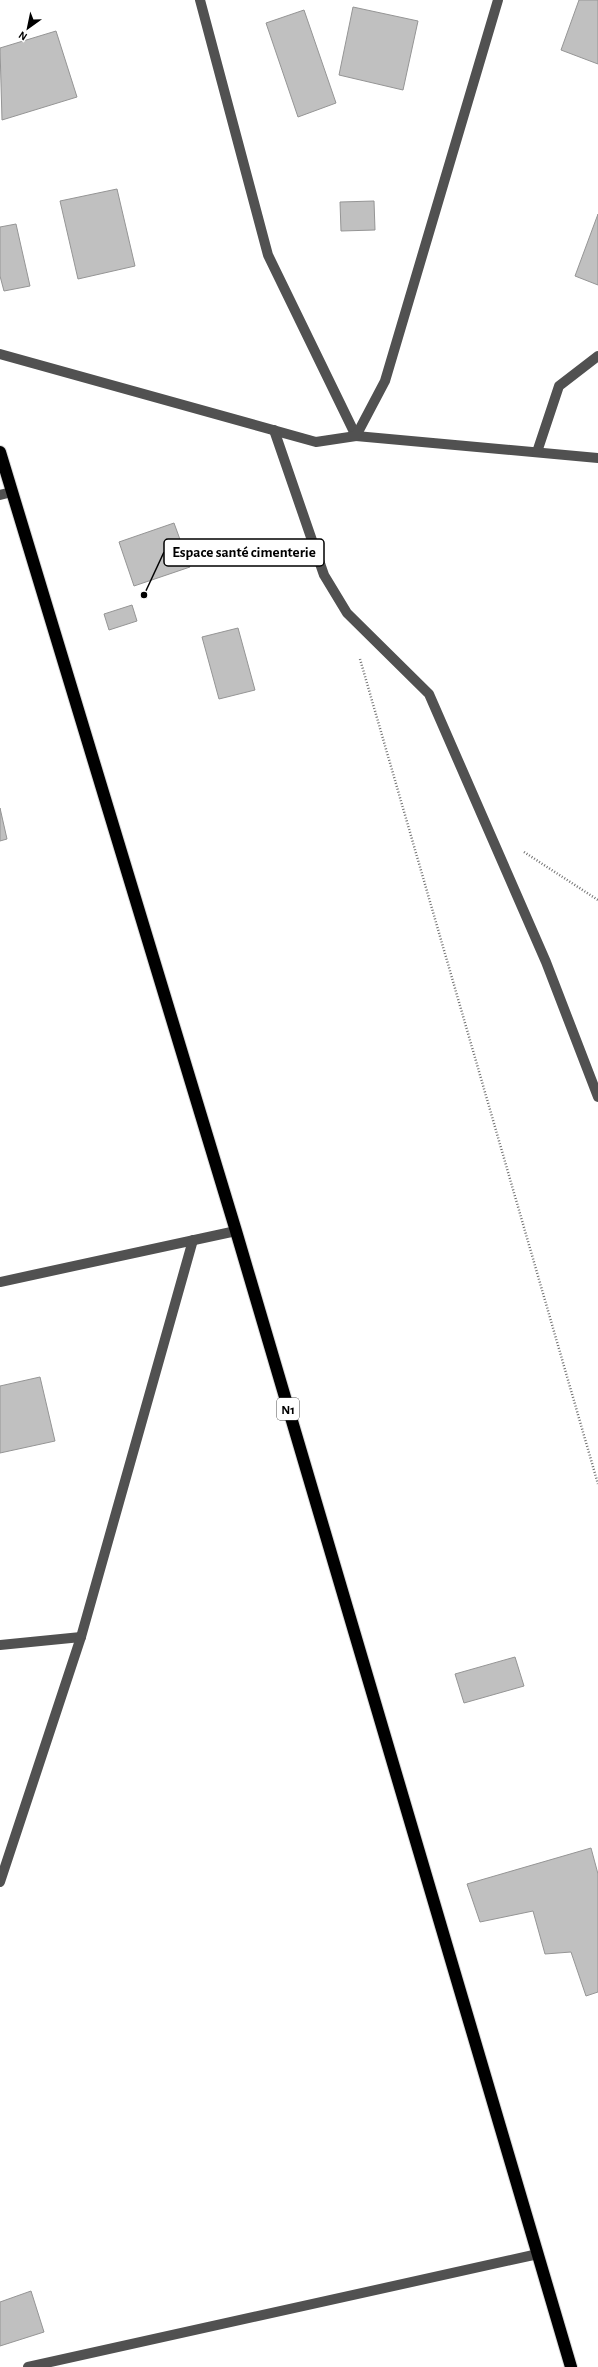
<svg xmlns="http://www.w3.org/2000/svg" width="598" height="2367" viewBox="0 0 598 2367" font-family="'Alegreya Sans',sans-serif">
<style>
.building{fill:#c0c0c0;stroke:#959595}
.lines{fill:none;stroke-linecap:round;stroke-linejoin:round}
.highway-casing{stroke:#dbdbdb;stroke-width:14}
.path{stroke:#737373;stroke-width:2.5;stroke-dasharray:1 2;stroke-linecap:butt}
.minor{stroke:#515151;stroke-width:10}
.highway{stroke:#000;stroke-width:12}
.labels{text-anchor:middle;stroke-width:3.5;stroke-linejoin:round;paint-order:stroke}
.shield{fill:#fff;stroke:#4c4c4c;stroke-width:1}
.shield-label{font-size:13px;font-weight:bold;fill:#000}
.leader{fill:none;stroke:#000;stroke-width:1.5}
.callout-dot{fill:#000;stroke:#fff;stroke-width:1.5}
.callout{fill:#fff;stroke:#000;stroke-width:1.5}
.callout-label{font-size:15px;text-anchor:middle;font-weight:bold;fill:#000}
</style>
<rect width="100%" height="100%" fill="#fff"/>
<g class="building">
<polygon points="579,0 598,0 598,64 561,50"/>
<polygon points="353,7 418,21 403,90 339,75"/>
<polygon points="304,10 336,103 298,117 266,23"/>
<polygon points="56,31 77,97 2,120 0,48"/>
<polygon points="117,189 135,266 78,279 60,201"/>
<polygon points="374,201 375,230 341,231 340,202"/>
<polygon points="598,214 598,285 575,276"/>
<polygon points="16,224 30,286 4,291 0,276 0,227"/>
<polygon points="174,523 190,567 134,586 119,542"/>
<polygon points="132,605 137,621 109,630 104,614"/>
<polygon points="238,628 255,690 219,699 202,637"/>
<polygon points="0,808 7,839 0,841"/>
<polygon points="40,1377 55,1441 0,1453 0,1386"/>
<polygon points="515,1657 524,1686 464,1703 455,1674"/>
<polygon points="591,1848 598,1874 598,1992 586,1996 571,1952 545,1954 533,1911 480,1922 467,1884"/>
<polygon points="31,2291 44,2332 0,2346 0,2302"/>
</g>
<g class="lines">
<g class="highway-casing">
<polyline id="highway" points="0,452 236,1231 571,2367"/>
</g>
<g class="path">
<polyline points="360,659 598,1484"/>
<polyline points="524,852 598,900"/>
</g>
<g class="minor">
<polyline points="200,0 268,255 356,436 598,458"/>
<polyline points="0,354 316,442 356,436 385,381 498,0"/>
<polyline points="274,430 324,575 347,613 429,694 546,962 598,1097"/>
<polyline points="537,452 559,386 598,356"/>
<polyline points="0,495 12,492"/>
<polyline points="0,1282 236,1231"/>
<polyline points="0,1645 81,1637"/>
<polyline points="0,1882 81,1637 193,1240"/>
<polyline points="28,2367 538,2254"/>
</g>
<use href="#highway" class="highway"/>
</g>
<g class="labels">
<rect class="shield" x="277" y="1398" width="22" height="22" rx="3"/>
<g class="shield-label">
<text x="288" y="1414">N1</text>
</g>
</g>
<path class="leader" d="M144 595L164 552"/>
<circle class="callout-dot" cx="144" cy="595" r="4"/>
<rect class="callout" x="164" y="539" width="160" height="27" rx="4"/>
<g class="callout-label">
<text x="244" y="557">Espace santé cimenterie</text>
</g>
<g transform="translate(28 28) rotate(213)" stroke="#ffffff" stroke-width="3" paint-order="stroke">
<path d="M0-3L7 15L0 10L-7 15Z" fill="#000000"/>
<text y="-6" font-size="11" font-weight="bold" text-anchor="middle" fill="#000000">N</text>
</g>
</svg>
